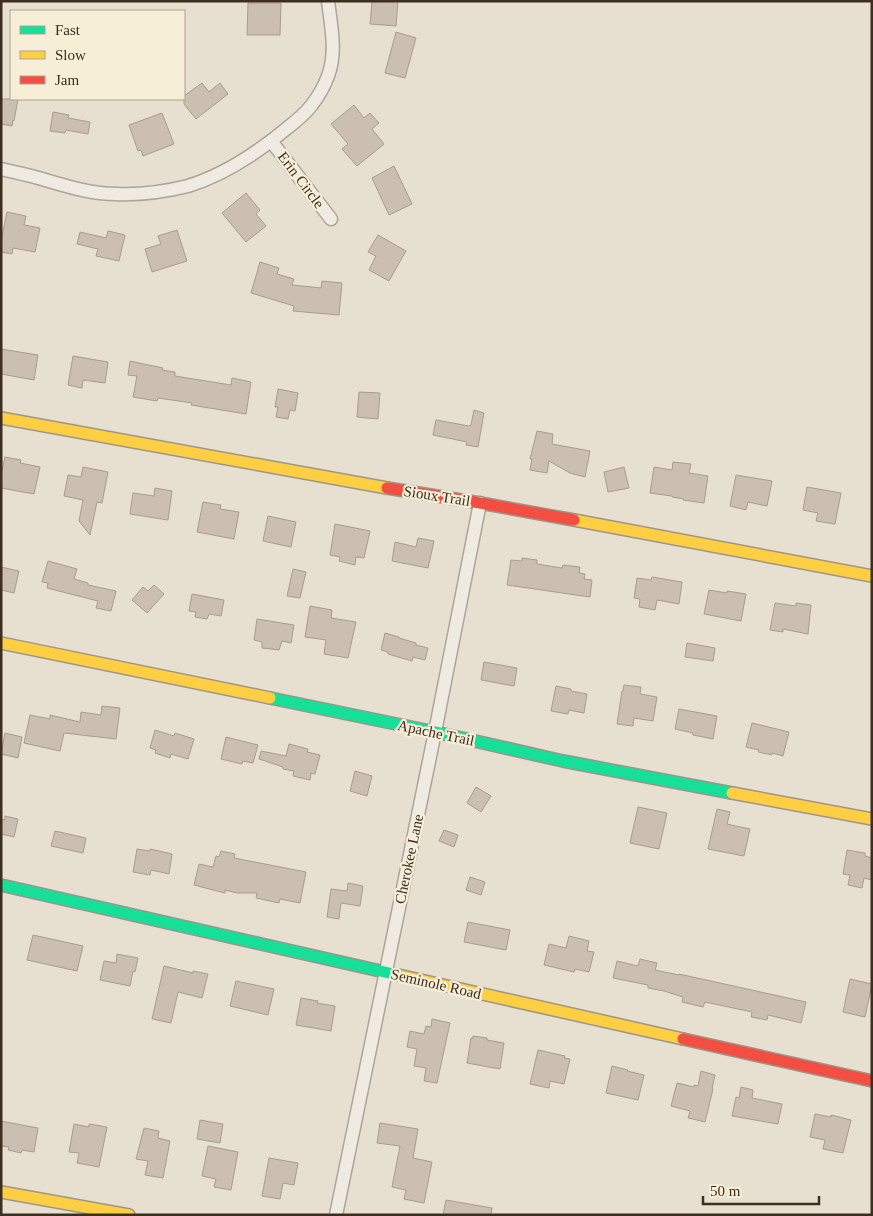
<svg xmlns="http://www.w3.org/2000/svg" width="873" height="1216" viewBox="0 0 873 1216" font-family="Georgia,serif">
<style>
.building{fill:#cbbfb2;stroke:#a89c90}
.lines{fill:none;stroke-linecap:round;stroke-linejoin:round}
.street-casing{stroke:#ada599;stroke-width:15}
.fast-casing{stroke:#9c958a;stroke-width:14}
.slow-casing{stroke:#9c958a;stroke-width:14}
.jam-casing{stroke:#9c958a;stroke-width:14}
.street{stroke:#efebe3;stroke-width:12}
.fast{stroke:#16e098;stroke-width:11}
.slow{stroke:#ffcf43;stroke-width:11}
.jam{stroke:#f24e42;stroke-width:11}
.labels{text-anchor:middle;stroke-width:4.5;stroke-linejoin:round;paint-order:stroke}
.street-label{font-size:15px;fill:#3d2e20;stroke:#f7eed8}
</style>
<rect width="100%" height="100%" fill="#e7e0d1"/>
<g class="building">
<polygon points="372,1 398,1 396,26 370,24"/>
<polygon points="248,3 281,3 280,35 247,35"/>
<polygon points="396,32 416,38 405,78 385,73"/>
<polygon points="202,83 209,92 220,83 228,94 196,119 184,104 184,96"/>
<polygon points="1,99 18,99 14,121 13,120 12,126 1,124"/>
<polygon points="354,105 364,118 370,113 379,123 372,129 384,144 357,166 342,149 348,144 331,124"/>
<polygon points="53,112 69,115 68,118 90,122 88,134 66,130 65,133 50,131"/>
<polygon points="162,113 174,144 143,156 141,150 138,151 129,125"/>
<polygon points="394,166 412,204 389,215 372,178"/>
<polygon points="246,193 260,210 256,214 266,226 246,242 222,213"/>
<polygon points="7,212 26,216 24,225 40,228 35,252 13,248 12,254 1,252 1,241"/>
<polygon points="177,230 187,261 152,272 145,249 161,244 158,236"/>
<polygon points="108,231 125,235 119,261 96,256 98,249 77,244 80,232 106,238"/>
<polygon points="378,235 406,251 389,281 369,270 376,256 368,252"/>
<polygon points="260,262 279,268 277,274 294,279 292,285 321,288 322,281 342,283 339,315 293,311 294,306 251,293"/>
<polygon points="1,349 38,355 34,380 1,374"/>
<polygon points="73,356 108,362 105,383 83,380 82,388 68,385"/>
<polygon points="130,361 163,368 162,370 175,372 175,376 231,385 232,378 251,382 246,414 191,405 192,403 158,398 157,401 133,397 137,376 128,375"/>
<polygon points="278,389 298,393 295,411 290,410 288,419 276,417 278,407 275,407"/>
<polygon points="359,392 380,393 378,419 357,417"/>
<polygon points="474,410 484,413 478,447 466,445 467,442 433,435 436,420 469,426 471,425"/>
<polygon points="537,431 553,434 552,444 590,451 585,477 570,473 549,461 547,473 530,470 532,459 530,459"/>
<polygon points="5,457 21,460 20,463 40,467 34,494 1,488 1,474"/>
<polygon points="673,462 691,464 689,473 708,476 704,503 683,500 684,499 672,497 672,496 650,493 654,467 672,470"/>
<polygon points="83,467 108,472 102,503 97,502 90,535 79,521 83,500 64,496 68,475 81,477"/>
<polygon points="624,467 629,488 608,492 604,472"/>
<polygon points="736,475 772,481 767,506 748,502 746,510 730,506"/>
<polygon points="807,487 841,493 835,524 816,521 818,513 803,510"/>
<polygon points="155,488 172,491 168,520 130,514 133,493 154,496"/>
<polygon points="203,502 221,505 220,509 239,512 234,539 197,532"/>
<polygon points="268,516 296,522 291,547 263,541"/>
<polygon points="335,524 370,531 364,558 356,557 355,565 339,561 340,557 330,555"/>
<polygon points="418,538 434,541 428,568 392,561 395,542 416,547"/>
<polygon points="522,558 537,560 537,564 562,568 563,565 580,567 579,573 585,574 584,579 592,580 590,597 507,585 511,560 522,561"/>
<polygon points="48,561 77,569 74,579 88,583 88,585 116,591 111,611 96,608 98,601 47,588 48,583 42,582"/>
<polygon points="1,567 19,571 14,593 1,590"/>
<polygon points="293,569 306,572 300,598 287,596"/>
<polygon points="652,577 682,582 679,604 657,600 655,610 639,607 640,599 634,598 637,578 651,580"/>
<polygon points="154,585 164,594 147,613 132,600 143,587 148,591"/>
<polygon points="709,590 727,593 727,591 746,594 741,621 704,614"/>
<polygon points="192,594 224,600 221,616 209,614 207,619 195,617 196,612 189,611"/>
<polygon points="775,603 796,606 796,603 811,605 808,634 783,629 783,632 770,630"/>
<polygon points="310,606 332,610 331,618 356,622 348,658 324,654 326,640 305,637"/>
<polygon points="257,619 294,625 291,643 282,641 279,650 262,648 262,642 254,640"/>
<polygon points="385,633 399,637 399,638 416,643 416,645 428,648 425,660 413,657 412,661 388,654 388,652 381,650"/>
<polygon points="687,643 715,648 713,661 685,657"/>
<polygon points="484,662 517,668 514,686 481,680"/>
<polygon points="624,685 641,687 640,694 657,697 653,721 634,718 633,726 617,724 622,691 623,691"/>
<polygon points="556,686 571,689 571,691 587,694 584,713 569,710 568,714 551,711"/>
<polygon points="102,706 120,708 116,739 64,733 60,751 24,743 30,715 50,719 50,715 80,722 81,712 101,715"/>
<polygon points="679,709 717,716 713,739 693,735 693,733 675,729"/>
<polygon points="752,723 789,732 783,756 772,753 772,755 758,752 759,750 746,747"/>
<polygon points="155,730 174,736 175,733 194,739 188,759 171,754 170,758 155,753 156,750 150,748"/>
<polygon points="5,733 22,737 18,758 1,754"/>
<polygon points="226,737 258,745 253,763 243,761 242,764 221,759"/>
<polygon points="289,744 308,749 307,752 320,755 315,774 311,773 310,780 293,776 294,771 283,769 283,767 259,759 261,751 286,756"/>
<polygon points="355,771 372,776 367,796 350,791"/>
<polygon points="476,787 491,796 481,812 467,803"/>
<polygon points="638,807 667,813 659,849 630,843"/>
<polygon points="717,809 730,812 727,824 750,829 744,856 708,849"/>
<polygon points="5,816 18,819 14,837 1,834 1,819 5,820"/>
<polygon points="444,830 458,835 454,847 439,841"/>
<polygon points="55,831 86,838 83,853 51,846"/>
<polygon points="137,849 150,851 150,849 172,854 169,874 151,870 150,875 133,872"/>
<polygon points="847,850 865,853 865,856 872,858 872,880 864,878 862,888 848,885 850,875 843,874"/>
<polygon points="221,851 235,854 234,858 306,872 300,903 280,899 279,903 256,898 257,893 237,893 225,890 225,893 194,885 199,864 213,867 216,856 219,857"/>
<polygon points="470,877 485,882 481,895 466,890"/>
<polygon points="348,883 363,886 360,906 341,903 339,919 327,917 331,889 347,891"/>
<polygon points="468,922 510,930 506,950 464,942"/>
<polygon points="33,935 83,946 77,971 27,960"/>
<polygon points="569,936 589,941 587,951 594,952 589,972 575,969 574,972 544,965 549,944 566,948"/>
<polygon points="117,954 138,958 135,972 133,971 130,986 100,980 104,961 116,963"/>
<polygon points="640,959 657,963 655,970 679,975 679,974 806,1002 801,1023 768,1015 767,1020 751,1017 752,1012 705,1002 703,1007 682,1002 683,997 664,991 648,988 648,985 613,978 617,961 638,966"/>
<polygon points="164,966 193,973 193,971 208,974 202,998 178,992 171,1023 152,1019"/>
<polygon points="850,979 872,984 865,1017 843,1012"/>
<polygon points="236,981 274,989 268,1015 230,1006"/>
<polygon points="301,998 318,1001 317,1003 335,1006 331,1031 296,1025"/>
<polygon points="432,1019 450,1023 437,1083 424,1081 426,1068 414,1066 417,1049 407,1047 410,1031 424,1034 426,1026 431,1027"/>
<polygon points="473,1036 487,1038 487,1040 504,1043 500,1069 467,1063 471,1038 473,1038"/>
<polygon points="538,1050 565,1056 564,1058 570,1059 564,1084 550,1081 549,1088 530,1084"/>
<polygon points="612,1066 628,1070 627,1071 644,1075 638,1100 606,1093"/>
<polygon points="701,1071 715,1075 712,1089 713,1089 705,1122 688,1118 690,1111 671,1106 677,1083 694,1087 694,1085 698,1086"/>
<polygon points="741,1087 753,1090 752,1098 782,1104 778,1124 732,1116 736,1097 739,1098"/>
<polygon points="815,1114 831,1117 831,1115 851,1120 843,1153 823,1149 825,1140 810,1137"/>
<polygon points="200,1120 223,1124 220,1143 197,1139"/>
<polygon points="1,1121 38,1128 34,1152 22,1150 21,1153 8,1150 9,1147 1,1146"/>
<polygon points="380,1123 418,1129 413,1158 432,1162 424,1203 404,1199 406,1190 392,1187 400,1146 377,1143"/>
<polygon points="74,1124 89,1127 89,1124 107,1127 99,1167 77,1163 79,1153 69,1152"/>
<polygon points="144,1128 159,1131 158,1138 170,1141 163,1178 145,1175 148,1161 136,1159"/>
<polygon points="208,1146 238,1152 231,1190 214,1187 216,1179 202,1176"/>
<polygon points="269,1158 298,1163 294,1185 283,1183 280,1199 262,1196"/>
<polygon points="446,1200 492,1208 491,1215 443,1215"/>
</g>
<g class="lines">
<g class="street-casing">
<g id="street">
<polyline points="271,141 331,219"/>
<path d="M1 169C15 172 29 175 42 179 66 186 91 194 116 194 141 195 164 192 188 186 224 175 257 153 286 129 295 122 304 115 311 106 318 97 324 87 328 76 337 52 331 26 328 1"/>
<polyline points="336,1215 435,732 480,503"/>
</g>
</g>
<g class="fast-casing">
<g id="fast">
<polyline points="270,698 435,732 563,761 732,793"/>
<polyline points="1,885 398,975"/>
</g>
</g>
<g class="slow-casing">
<g id="slow">
<polyline points="1,418 387,488"/>
<polyline points="574,520 872,576"/>
<polyline points="1,643 270,698"/>
<polyline points="732,793 872,819"/>
<polyline points="398,975 683,1039"/>
<polyline points="1,1192 129,1215"/>
</g>
</g>
<g class="jam-casing">
<g id="jam">
<polyline points="387,488 480,503 574,520"/>
<polyline points="683,1039 872,1081"/>
</g>
</g>
<use href="#street" class="street"/>
<use href="#fast" class="fast"/>
<use href="#slow" class="slow"/>
<use href="#jam" class="jam"/>
</g>
<g class="labels">
<g class="street-label">
<text transform="translate(301 180) rotate(53)" y="5">Erin Circle</text>
<text transform="translate(437 496) rotate(9)" y="5">Sioux Trail</text>
<text transform="translate(436 733) rotate(12)" y="5">Apache Trail</text>
<text transform="translate(409 859) rotate(-78)" y="5">Cherokee Lane</text>
<text transform="translate(436 984) rotate(13)" y="5">Seminole Road</text>
</g>
</g>
<rect width="873" height="1216" fill="none" stroke="#3d2e20" stroke-width="5"/>
<rect x="10" y="10" width="175" height="90" fill="#f7eed8" stroke="#ada18e"/>
<rect x="20" y="26" width="25" height="8" fill="#16e098" stroke="#ada18e"/>
<text x="55" y="35" font-size="15" fill="#3d2e20">Fast</text>
<rect x="20" y="51" width="25" height="8" fill="#ffcf43" stroke="#ada18e"/>
<text x="55" y="60" font-size="15" fill="#3d2e20">Slow</text>
<rect x="20" y="76" width="25" height="8" fill="#f24e42" stroke="#ada18e"/>
<text x="55" y="85" font-size="15" fill="#3d2e20">Jam</text>
<path d="M703 1196v8h116v-8" fill="none" stroke="#3d2e20" stroke-width="2.5"/>
<text x="710" y="1196" font-size="15" fill="#3d2e20" stroke="#f7eed8" stroke-width="4" paint-order="stroke">50 m</text>
</svg>
